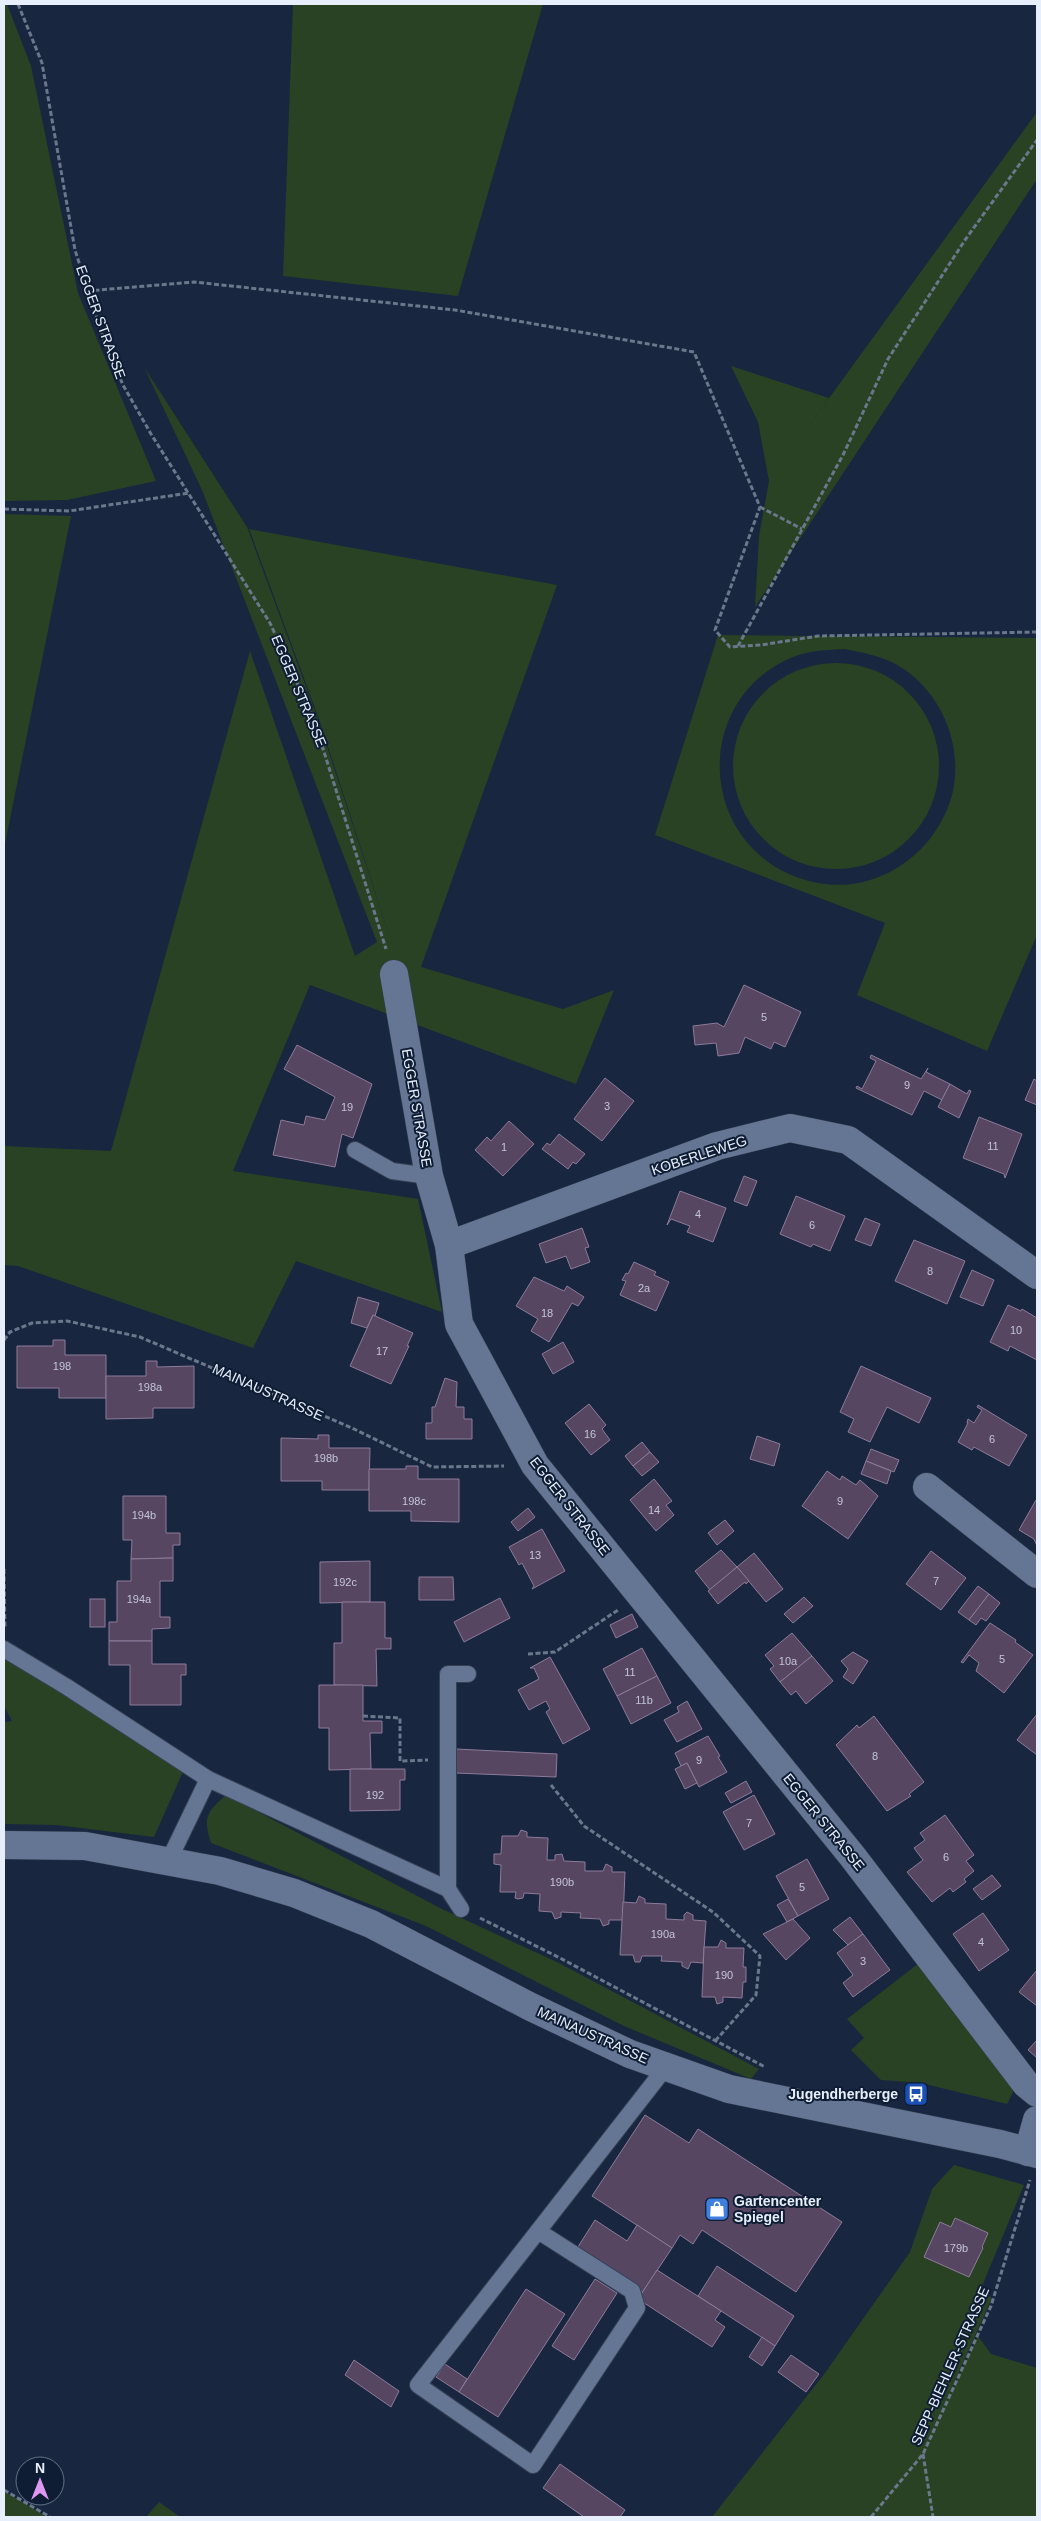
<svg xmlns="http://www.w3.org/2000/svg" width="1041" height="2521" viewBox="0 0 1041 2521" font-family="Arial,sans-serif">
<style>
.green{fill:#294224;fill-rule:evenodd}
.building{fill:#564662;stroke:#8d7b9a}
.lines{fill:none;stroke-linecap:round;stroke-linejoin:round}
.lane-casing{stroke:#364054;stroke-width:18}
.street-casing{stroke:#364054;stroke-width:29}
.secondary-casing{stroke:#364054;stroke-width:29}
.path{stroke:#6b778b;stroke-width:3;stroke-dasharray:5 2.5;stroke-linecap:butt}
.lane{stroke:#657694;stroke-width:16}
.street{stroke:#657694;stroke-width:28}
.secondary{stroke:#657694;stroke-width:28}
.labels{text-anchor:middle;stroke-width:4;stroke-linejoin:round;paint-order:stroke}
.number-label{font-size:11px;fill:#c3c5d6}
.street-label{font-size:14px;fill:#e7effc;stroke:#0f1d34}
.poi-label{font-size:14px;font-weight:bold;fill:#e7effc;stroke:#0f1d34;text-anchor:end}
</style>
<rect width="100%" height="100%" fill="#18263f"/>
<g class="green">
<polygon points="4,4 7,4 31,66 78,293 156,481 67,500 4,501"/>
<polygon points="293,4 543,4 458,296 283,276"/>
<polygon points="1037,112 1037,179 755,607 759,536 769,481 758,422 731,366 829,398 771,478"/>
<polygon points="144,367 247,527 318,719 396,956 319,719 249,529 557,585 421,967 563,1009 614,990 576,1084 310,985 233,1171 418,1199 442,1312 296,1261 253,1348 18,1266 4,1265 4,1146 111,1151 250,651 355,956 377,942 202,490"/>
<polygon points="4,514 71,516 4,849"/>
<path d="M718 635 1037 638V935L987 1051 857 995 885 923 655 835ZM845 649C864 653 882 656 899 666 949 696 971 766 943 818 927 850 897 874 863 882 838 888 812 884 789 874 695 831 697 696 793 657 810 650 828 650 845 649Z"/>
<circle cx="836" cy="766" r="103"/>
<polygon points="4,1649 186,1765 154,1837 56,1825 4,1824 4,1722 12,1721 4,1706"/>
<path d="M226 1795 442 1909 559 1963 759 2069 751 2079 624 2026 426 1926 211 1843C203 1818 206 1812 226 1795Z"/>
<polygon points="928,1956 1021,2076 1007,2104 921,2083 881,2080 851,2050 864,2038 847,2019"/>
<polygon points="954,2165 1024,2185 980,2291 992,2298 943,2408 978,2336 991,2354 1037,2368 1037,2517 712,2517 825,2373 910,2252 932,2189"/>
<polygon points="4,2491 47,2517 48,2517 4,2517"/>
<polygon points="159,2502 180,2517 146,2517"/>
</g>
<g class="building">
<polygon points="744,985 801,1012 785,1047 774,1042 771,1049 745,1037 739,1053 718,1056 716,1043 695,1045 693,1026 717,1023 724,1027"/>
<polygon points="297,1045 372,1084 353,1138 342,1134 335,1167 273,1155 281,1120 304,1125 306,1116 325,1120 335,1097 284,1069"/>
<polygon points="871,1055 921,1079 928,1068 926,1072 950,1084 942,1100 924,1091 912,1115 856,1088 857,1086 862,1089 876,1061 870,1058"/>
<polygon points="605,1078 634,1101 602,1141 574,1119"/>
<polygon points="1034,1079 1037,1081 1037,1105 1025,1100"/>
<polygon points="950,1084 967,1094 969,1090 971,1091 959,1118 938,1107"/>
<polygon points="979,1117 1022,1134 1005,1178 1004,1174 963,1158"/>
<polygon points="509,1121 534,1144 503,1176 475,1150 487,1137 491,1141"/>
<polygon points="559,1134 585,1154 576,1164 573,1162 568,1169 542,1149 547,1143 550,1145"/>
<polygon points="744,1176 757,1181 747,1206 734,1201"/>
<polygon points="680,1191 726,1208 713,1242 687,1232 690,1226 671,1219 667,1225"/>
<polygon points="796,1196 845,1216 830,1251 813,1244 811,1247 780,1234"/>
<polygon points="865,1218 880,1224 871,1246 855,1240"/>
<polygon points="582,1228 589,1247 585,1248 590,1262 571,1269 566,1256 546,1263 539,1244"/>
<polygon points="914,1240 965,1261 947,1304 895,1281"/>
<polygon points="634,1262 656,1272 654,1275 669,1282 656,1311 620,1295 626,1281 622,1280 626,1273 628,1274"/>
<polygon points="972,1270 994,1280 983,1306 960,1297"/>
<polygon points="534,1277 564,1291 567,1286 584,1297 578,1306 572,1303 549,1342 531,1331 538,1319 516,1306"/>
<polygon points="358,1297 379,1303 375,1316 373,1315 367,1328 351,1323"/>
<polygon points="1008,1305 1021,1311 1022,1309 1037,1318 1037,1360 1010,1346 1008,1351 990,1342"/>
<polygon points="373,1315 413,1333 407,1346 409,1346 391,1384 350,1366"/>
<polygon points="53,1340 65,1340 65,1355 106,1355 106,1398 59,1398 59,1388 17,1388 17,1346 53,1346"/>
<polygon points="563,1342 574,1362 553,1374 542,1354"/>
<polygon points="146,1361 157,1361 157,1367 194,1366 194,1408 153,1408 153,1418 106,1419 106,1376 146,1376"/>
<polygon points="861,1366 931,1398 919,1423 887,1407 870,1442 848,1432 854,1419 840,1412"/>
<polygon points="445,1378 457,1382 456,1407 464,1407 464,1419 472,1419 472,1439 426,1439 426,1423 432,1423 432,1407 435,1407"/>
<polygon points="589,1404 606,1425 602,1429 610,1440 591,1455 565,1423"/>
<polygon points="978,1405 1027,1435 1009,1466 974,1447 972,1450 958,1442 968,1423 967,1423 968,1419 974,1423 982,1410 977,1407"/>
<polygon points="318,1435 329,1435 329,1448 370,1448 369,1490 322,1490 322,1481 281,1481 281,1438 318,1439"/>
<polygon points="757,1436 780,1444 774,1466 750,1459"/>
<polygon points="642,1442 650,1452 633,1466 625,1456"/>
<polygon points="871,1449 899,1460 894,1472 866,1461"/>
<polygon points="650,1452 659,1462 642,1476 633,1466"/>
<polygon points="866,1461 891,1471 887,1484 861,1474"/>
<polygon points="406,1466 418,1466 418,1479 459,1479 459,1522 411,1521 411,1511 369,1511 369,1469 406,1469"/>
<polygon points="827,1471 840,1480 842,1476 856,1485 860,1480 878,1496 848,1539 802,1506"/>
<polygon points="654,1479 672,1501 666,1505 674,1515 656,1531 630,1500"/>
<polygon points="123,1496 166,1496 166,1533 180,1533 180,1545 173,1545 173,1558 131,1559 132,1540 123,1540"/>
<polygon points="1036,1500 1037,1500 1037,1546 1034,1539 1019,1530"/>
<polygon points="528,1508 535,1517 518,1531 511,1522"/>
<polygon points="725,1520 734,1531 717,1545 708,1533"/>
<polygon points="542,1529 565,1571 532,1589 534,1586 522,1563 519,1565 509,1547"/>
<polygon points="721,1550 737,1567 710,1590 695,1571"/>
<polygon points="931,1551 966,1578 941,1610 906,1584"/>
<polygon points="754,1553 783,1589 766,1602 737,1567"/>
<polygon points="173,1558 173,1581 160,1581 160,1617 170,1617 170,1628 152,1629 152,1641 109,1641 109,1622 117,1622 117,1581 131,1581 131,1559"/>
<polygon points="370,1561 370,1602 320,1603 320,1562"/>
<polygon points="737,1567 749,1581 746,1584 745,1582 718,1604 708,1591"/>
<polygon points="419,1577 453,1577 454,1600 419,1600"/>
<polygon points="978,1586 989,1594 969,1620 958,1612"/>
<polygon points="989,1594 1000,1603 986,1621 981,1618 976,1625 969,1620"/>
<polygon points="804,1597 813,1606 793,1623 784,1614"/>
<polygon points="500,1598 510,1618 464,1642 454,1622"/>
<rect x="90" y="1599" width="15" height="28"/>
<polygon points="342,1602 385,1602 385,1638 391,1638 391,1649 376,1649 377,1686 334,1685 334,1643 342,1643"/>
<polygon points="632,1614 638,1627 616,1638 610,1625"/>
<polygon points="990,1623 1016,1640 1015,1642 1033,1655 1004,1693 976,1671 979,1663 969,1655 963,1663 961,1662"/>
<polygon points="792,1633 812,1656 780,1682 770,1669 774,1666 765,1655"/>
<polygon points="109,1641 152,1641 152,1664 186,1664 186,1675 181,1675 181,1705 130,1705 130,1665 109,1665"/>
<polygon points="642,1648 657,1676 617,1696 603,1669"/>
<polygon points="853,1652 868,1661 853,1684 843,1677 848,1669 841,1661"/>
<polygon points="812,1656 833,1681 806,1704 796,1691 791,1695 780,1682"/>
<polygon points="550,1657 590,1729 563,1744 546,1712 550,1709 546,1701 529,1710 518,1690 539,1679 534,1668 530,1668"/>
<polygon points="657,1676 671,1703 631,1724 617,1696"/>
<polygon points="319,1685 363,1685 363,1721 382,1721 382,1733 370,1733 371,1769 329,1770 329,1728 319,1728"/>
<polygon points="687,1701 702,1729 677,1742 664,1720 679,1712 677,1707"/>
<polygon points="1037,1714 1037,1755 1017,1740"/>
<polygon points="874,1716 924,1782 909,1794 911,1796 887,1811 836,1745 857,1725 859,1728"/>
<polygon points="708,1736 720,1756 718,1757 727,1772 699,1787 687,1763 681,1766 675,1753"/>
<polygon points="456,1749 557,1754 556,1777 455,1773"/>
<polygon points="687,1763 697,1783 685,1789 675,1769"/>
<polygon points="350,1769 405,1769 405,1780 400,1780 400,1810 350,1811"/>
<polygon points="746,1781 752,1792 731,1803 725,1793"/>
<polygon points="754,1795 775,1834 744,1850 723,1812"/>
<polygon points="945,1815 974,1855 966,1861 974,1871 964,1879 966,1882 953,1892 950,1888 932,1902 907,1872 923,1860 914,1848 925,1840 920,1833"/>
<polygon points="521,1830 527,1832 527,1837 548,1838 547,1860 555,1860 555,1855 562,1854 564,1861 585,1862 585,1871 603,1871 606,1864 612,1867 612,1872 625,1872 623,1920 609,1920 609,1924 603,1926 600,1919 580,1918 581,1913 561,1912 561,1917 555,1919 552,1912 539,1911 540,1894 524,1893 523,1898 518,1899 515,1898 516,1892 500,1892 501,1865 494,1864 494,1854 501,1854 502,1836 518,1836"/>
<polygon points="807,1859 829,1899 798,1916 776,1876"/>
<polygon points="992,1875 1001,1886 982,1900 973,1889"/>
<polygon points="639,1896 645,1899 645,1903 666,1904 666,1919 684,1920 684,1915 687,1912 693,1915 693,1920 706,1921 703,1963 691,1962 688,1969 682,1966 682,1962 661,1961 662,1956 642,1956 640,1962 635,1962 633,1955 620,1955 623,1902 636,1903"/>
<polygon points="788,1899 798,1916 787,1922 777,1905"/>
<polygon points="983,1913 1009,1950 979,1971 953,1934"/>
<polygon points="850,1917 863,1934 848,1945 833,1930"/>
<polygon points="793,1919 810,1938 786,1960 763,1934"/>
<polygon points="863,1934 890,1970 853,1997 843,1983 853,1975 837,1953"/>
<polygon points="721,1940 726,1943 726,1948 744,1948 743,1967 746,1967 746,1982 743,1982 742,1998 723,1997 723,2002 717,2004 715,1997 702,1997 704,1947 718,1947"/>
<polygon points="1037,1970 1037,2006 1019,1992"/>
<polygon points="1037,2040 1037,2058 1028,2050"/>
<polygon points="645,2115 689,2143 698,2129 842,2222 796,2292 702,2230 693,2244 680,2235 672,2248 592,2196"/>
<polygon points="955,2218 988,2233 982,2247 983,2248 969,2277 924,2257 940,2222 951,2227"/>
<polygon points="595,2220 627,2241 637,2225 672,2248 642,2293 576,2250"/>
<polygon points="717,2266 794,2316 775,2346 698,2296"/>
<polygon points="657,2270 721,2311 715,2320 725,2327 712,2347 638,2299"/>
<polygon points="595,2279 617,2293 574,2360 552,2346"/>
<polygon points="526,2289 565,2314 498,2417 459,2392"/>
<polygon points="762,2337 775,2346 762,2366 749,2357"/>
<polygon points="791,2355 819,2374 806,2392 778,2372"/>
<polygon points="354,2360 399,2391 391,2407 345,2375"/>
<polygon points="445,2364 467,2379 459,2392 436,2377"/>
<polygon points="560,2464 625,2510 620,2517 584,2517 543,2488"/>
</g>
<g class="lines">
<g class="lane-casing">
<g id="lane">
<polyline points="355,1150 392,1171 429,1176"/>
<polyline points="4,1649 67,1687 208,1779 448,1889"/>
<polyline points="169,1860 208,1779"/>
<polyline points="448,1889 448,1674 468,1674"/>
<polyline points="448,1889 461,1909"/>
<path d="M538 2231 632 2291 637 2308 533 2465 418 2385C500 2279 583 2173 666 2067"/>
</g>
</g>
<g class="street-casing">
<g id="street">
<polyline points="394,974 429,1176 449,1245 459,1324 535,1465 853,1857 1026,2084 1037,2093"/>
<polyline points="449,1245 717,1146 790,1128 848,1140 1037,1275"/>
<polyline points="927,1487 1037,1574"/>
<polyline points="1028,2152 1037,2120"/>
</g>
</g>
<g class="secondary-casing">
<polyline id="secondary" points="4,1845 85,1846 220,1871 294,1893 371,1924 531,2007 630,2054 729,2089 1000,2144 1037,2154"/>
</g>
<g class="path">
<polyline points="18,4 42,63 75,250 105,343 123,385 151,434 270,623 314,720 386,949"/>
<polyline points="87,291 194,282 455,310 694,352 760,507 715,630 730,647 761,645 818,636 1037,632"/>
<polyline points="760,507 802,529"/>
<polyline points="4,509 69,511 189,493"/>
<polyline points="738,646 843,455 888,359 965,240 1037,140"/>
<polyline points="4,1340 10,1332 32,1323 67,1321 140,1337 352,1428 432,1467 504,1466"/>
<polyline points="4,1569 5,1629"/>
<polyline points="528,1654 555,1652 618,1610"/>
<polyline points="363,1716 400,1718 400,1761 428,1760"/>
<polyline points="551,1785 584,1826 713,1912 760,1956 756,1995 716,2040"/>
<polyline points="480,1918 560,1958 765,2067"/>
<polyline points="923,2454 933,2517"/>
<polyline points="4,2490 50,2517"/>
<polyline points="871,2517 923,2454 991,2306 1030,2180"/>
</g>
<use href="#lane" class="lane"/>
<use href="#street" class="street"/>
<use href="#secondary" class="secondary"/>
</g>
<defs>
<g id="bus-square" transform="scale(1.25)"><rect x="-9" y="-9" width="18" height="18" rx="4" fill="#1a4fb4" stroke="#0f1d34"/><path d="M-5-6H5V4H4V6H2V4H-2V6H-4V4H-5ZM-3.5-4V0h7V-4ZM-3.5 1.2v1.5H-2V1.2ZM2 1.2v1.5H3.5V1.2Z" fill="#fff"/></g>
<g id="shop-square" transform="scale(1.25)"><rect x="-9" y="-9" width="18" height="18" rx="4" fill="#3f7fe0" stroke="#0f1d34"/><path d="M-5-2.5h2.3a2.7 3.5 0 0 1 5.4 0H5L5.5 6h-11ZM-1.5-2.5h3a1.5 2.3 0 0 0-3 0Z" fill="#fff"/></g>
</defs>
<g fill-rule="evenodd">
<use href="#bus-square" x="916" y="2094"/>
<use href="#shop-square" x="717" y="2209"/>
</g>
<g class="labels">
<g class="number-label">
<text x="764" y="1021">5</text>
<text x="907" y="1089">9</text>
<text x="607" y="1110">3</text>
<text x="347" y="1111">19</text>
<text x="993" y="1150">11</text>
<text x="504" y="1151">1</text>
<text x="698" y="1218">4</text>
<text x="812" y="1229">6</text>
<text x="930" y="1275">8</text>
<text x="644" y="1292">2a</text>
<text x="547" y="1317">18</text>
<text x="1016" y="1334">10</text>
<text x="382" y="1355">17</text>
<text x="62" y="1370">198</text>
<text x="150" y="1391">198a</text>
<text x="590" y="1438">16</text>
<text x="992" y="1443">6</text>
<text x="326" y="1462">198b</text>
<text x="414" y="1505">198c</text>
<text x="840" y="1505">9</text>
<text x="654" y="1514">14</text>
<text x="144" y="1519">194b</text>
<text x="535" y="1559">13</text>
<text x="936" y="1585">7</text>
<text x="345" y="1586">192c</text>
<text x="139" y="1603">194a</text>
<text x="1002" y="1663">5</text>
<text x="788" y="1665">10a</text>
<text x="630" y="1676">11</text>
<text x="644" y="1704">11b</text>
<text x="875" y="1760">8</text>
<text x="699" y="1764">9</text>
<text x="375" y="1799">192</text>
<text x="749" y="1827">7</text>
<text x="946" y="1861">6</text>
<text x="562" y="1886">190b</text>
<text x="802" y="1891">5</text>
<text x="663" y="1938">190a</text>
<text x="981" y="1946">4</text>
<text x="863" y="1965">3</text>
<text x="724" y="1979">190</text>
<text x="956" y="2252">179b</text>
</g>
<g class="street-label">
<text transform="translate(101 322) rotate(70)" y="5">EGGER STRASSE</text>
<text transform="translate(299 691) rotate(67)" y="5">EGGER STRASSE</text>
<text transform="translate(417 1108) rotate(80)" y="5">EGGER STRASSE</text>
<text transform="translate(699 1155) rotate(-18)" y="5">KOBERLEWEG</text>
<text transform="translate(268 1392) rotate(24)" y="5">MAINAUSTRASSE</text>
<text transform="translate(570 1506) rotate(52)" y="5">EGGER STRASSE</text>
<text transform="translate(824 1822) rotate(51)" y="5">EGGER STRASSE</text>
<text transform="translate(593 2035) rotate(24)" y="5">MAINAUSTRASSE</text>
<text transform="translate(950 2366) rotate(-66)" y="5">SEPP-BIEHLER-STRASSE</text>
</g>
<g class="poi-label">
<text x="898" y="2099">Jugendherberge</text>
<text x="734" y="2206" text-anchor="start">Gartencenter<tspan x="734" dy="16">Spiegel</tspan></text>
</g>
</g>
<rect width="1041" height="2521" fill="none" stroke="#e7effc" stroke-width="10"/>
<g transform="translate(40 2481)"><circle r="24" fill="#0f1d34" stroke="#657184"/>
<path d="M0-4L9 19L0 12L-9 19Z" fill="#de98f2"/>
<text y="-8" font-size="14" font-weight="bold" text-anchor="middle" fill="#e7effc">N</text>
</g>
</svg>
